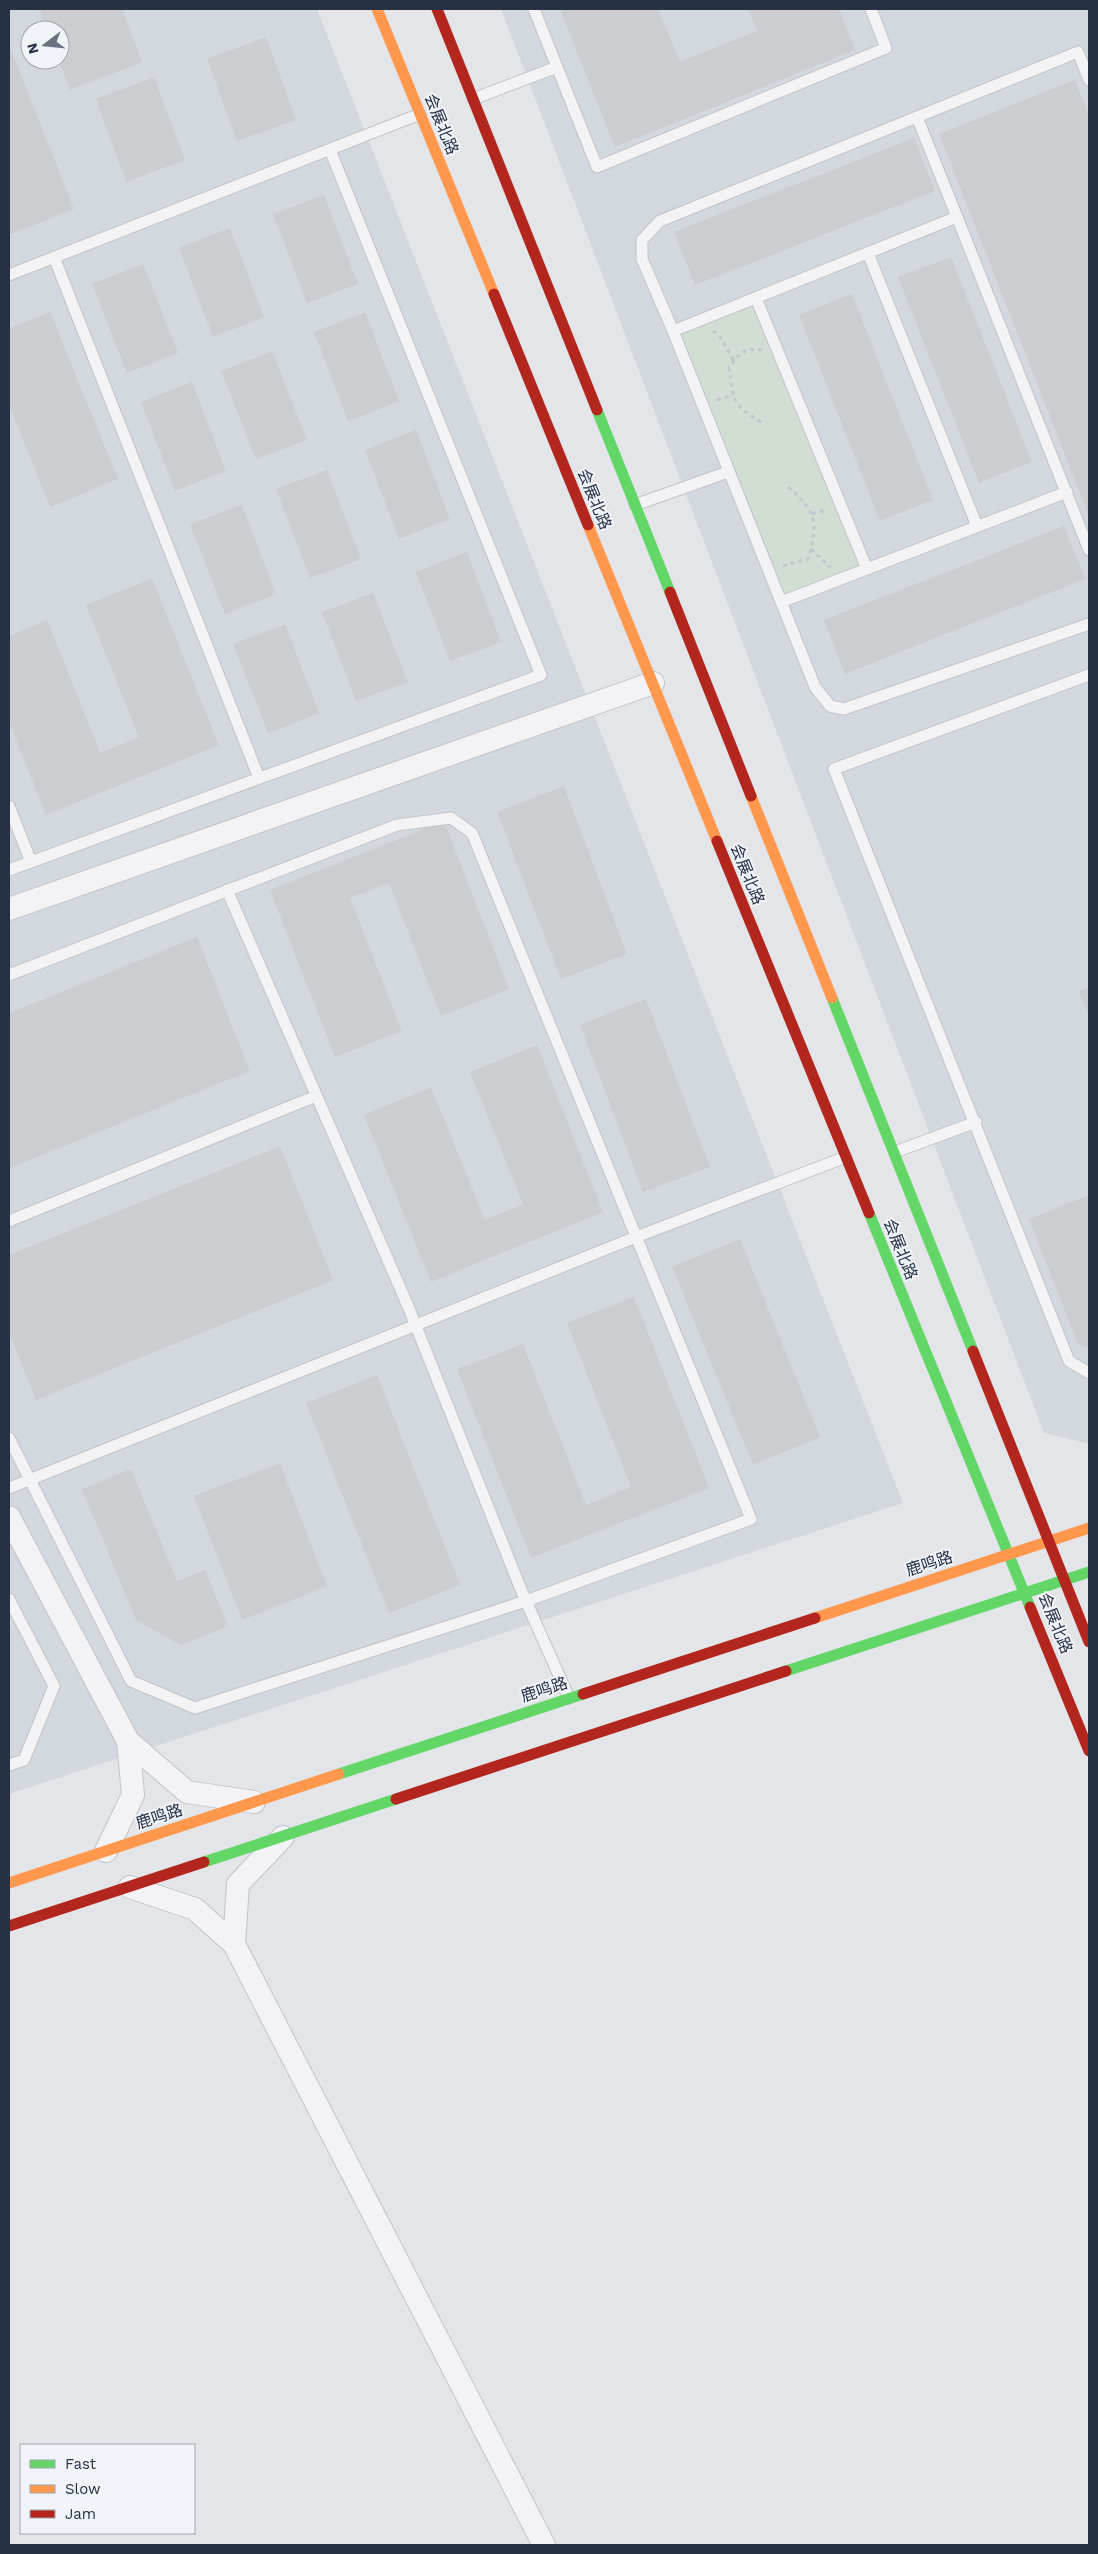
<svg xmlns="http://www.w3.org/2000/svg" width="1098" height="2554" viewBox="0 0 1098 2554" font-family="'Work Sans','Noto Sans SC',sans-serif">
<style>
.built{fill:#d3d8df;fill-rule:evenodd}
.green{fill:#d2ddd3}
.building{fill:#cbcdd1}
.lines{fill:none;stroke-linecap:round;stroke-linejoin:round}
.lane-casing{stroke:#c1c3c7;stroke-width:13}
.street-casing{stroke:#c1c3c7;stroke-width:24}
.path{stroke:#c4c6cc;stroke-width:3;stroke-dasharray:4 4;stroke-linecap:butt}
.lane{stroke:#f3f3f5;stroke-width:11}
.street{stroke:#f3f3f5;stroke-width:22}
.fast{stroke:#63d668;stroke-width:11}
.slow{stroke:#ff974d;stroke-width:11}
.jam{stroke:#b3261e;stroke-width:11}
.labels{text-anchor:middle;stroke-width:4;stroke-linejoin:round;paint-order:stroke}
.street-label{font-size:16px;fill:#273144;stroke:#f0f3f8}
</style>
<rect width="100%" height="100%" fill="#e3e5e9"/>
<g class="built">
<path d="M9 9H317L903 1503 9 1794ZM30 30H60V60H30Z"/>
<polygon points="501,9 1089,9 1089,1444 1044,1433"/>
</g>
<polygon class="green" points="756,298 867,569 781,602 673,331"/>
<g class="building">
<polygon points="39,9 122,9 142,62 70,90 59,60 60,30 47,30"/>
<polygon points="560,9 658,9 680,62 757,31 748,9 839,9 855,50 615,147"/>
<polygon points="266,37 296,120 237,141 207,59"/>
<polygon points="9,45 74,209 9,235"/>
<polygon points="154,77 185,160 126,182 96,99"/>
<polygon points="1075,80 1089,116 1089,516 939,134"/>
<polygon points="914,138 935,191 695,285 674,232"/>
<polygon points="324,195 358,284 307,303 273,214"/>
<polygon points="230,228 264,317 213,337 179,248"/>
<polygon points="951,257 1032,462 979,483 898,277"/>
<polygon points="143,264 178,353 127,373 92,284"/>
<polygon points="852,294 933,500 880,521 799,315"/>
<polygon points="50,312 118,479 50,507 9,405 9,329"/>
<polygon points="365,312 399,401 348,421 314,332"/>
<polygon points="272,351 307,440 256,459 221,371"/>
<polygon points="192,382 226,471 175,491 141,402"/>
<polygon points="416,430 450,519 399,539 365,450"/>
<polygon points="327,470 361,559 310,578 276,489"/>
<polygon points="242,505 276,594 225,614 190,524"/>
<polygon points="1064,526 1085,579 845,674 824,620"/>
<polygon points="467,552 501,642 450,661 416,572"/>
<polygon points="152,579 219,745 46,815 9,722 9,636 47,620 100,753 139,737 86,605"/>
<polygon points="373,593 408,682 356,701 322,612"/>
<polygon points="285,624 319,713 268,733 233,644"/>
<polygon points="564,786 627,954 561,979 497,812"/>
<polygon points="444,821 509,989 441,1016 389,883 350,898 402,1031 335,1057 270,890"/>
<polygon points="197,937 250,1071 9,1168 9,1013"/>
<polygon points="1089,987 1089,1016 1079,991"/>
<polygon points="646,999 710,1167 643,1192 580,1025"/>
<polygon points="537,1045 603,1212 431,1282 364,1115 431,1087 485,1220 523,1204 470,1072"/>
<polygon points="280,1146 333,1280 36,1400 9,1332 9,1255"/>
<polygon points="1089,1195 1089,1348 1078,1344 1029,1219"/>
<polygon points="740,1239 820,1437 753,1465 672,1267"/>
<polygon points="634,1297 709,1488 531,1558 457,1369 523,1344 586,1505 631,1487 567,1323"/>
<polygon points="377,1375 460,1585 389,1613 306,1403"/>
<polygon points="280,1463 327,1586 242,1620 194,1496"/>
<polygon points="131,1469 177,1581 205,1570 228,1626 181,1645 136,1620 82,1489"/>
</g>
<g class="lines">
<g class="lane-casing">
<g id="lane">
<polyline points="534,9 557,67"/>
<polyline points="1089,80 1078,52 917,117 957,217 673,331 815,687 830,706 844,709 1089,624"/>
<polyline points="473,99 557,67 597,167 886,48 871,9"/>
<polyline points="957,217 1089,550"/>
<polyline points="868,253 977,526"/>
<polyline points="54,257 259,778"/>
<polyline points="9,275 420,114"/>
<polyline points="756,298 867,569"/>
<polyline points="673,331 642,259 642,240 660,221 917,117"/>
<polyline points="635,505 728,472"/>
<polyline points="781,602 1067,492"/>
<polyline points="1089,675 834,769 1069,1361 1089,1373"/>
<polyline points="9,806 31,862"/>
<polyline points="9,870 541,675 330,150"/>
<polyline points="227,890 408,1306 522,1592 569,1698"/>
<polyline points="9,975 397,825 451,818 472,833 751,1519 526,1601 195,1708 131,1681 9,1438"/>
<polyline points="895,1152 976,1122"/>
<polyline points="9,1221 316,1096"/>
<polyline points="9,1488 636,1237 846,1157"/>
<polyline points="9,1599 54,1686 24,1760 9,1765"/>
</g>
</g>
<g class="street-casing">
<g id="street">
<polyline points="9,909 653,683"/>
<polyline points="9,1517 128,1741 187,1792 254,1802"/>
<polyline points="106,1851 133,1795 128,1741"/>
<polyline points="130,1887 195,1909 234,1944 544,2545"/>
<polyline points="234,1944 238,1884 283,1837"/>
</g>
</g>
<g class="path">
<polyline points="713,331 719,335 734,361"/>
<polyline points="717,400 733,395"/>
<path d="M761 422C731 404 734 401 729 368 739 354 744 347 762 350"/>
<polyline points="812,514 826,510"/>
<polyline points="811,549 831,568"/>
<path d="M783 566 808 559C819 523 816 510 787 486"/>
</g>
<use href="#lane" class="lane"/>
<use href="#street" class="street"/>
<g class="fast">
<polyline points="597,410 670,592"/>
<polyline points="832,998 973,1351"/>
<polyline points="869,1213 1030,1607"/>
<polyline points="786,1671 1089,1572"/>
<polyline points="339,1774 583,1694"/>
<polyline points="204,1862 396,1799"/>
</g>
<g class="slow">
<polyline points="377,9 494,294"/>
<polyline points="588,525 717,841"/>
<polyline points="751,796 832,998"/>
<polyline points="815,1618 1089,1528"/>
<polyline points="9,1883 339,1774"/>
</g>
<g class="jam">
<polyline points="437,9 597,410"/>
<polyline points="494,294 588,525"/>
<polyline points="670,592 751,796"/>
<polyline points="717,841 869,1213"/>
<polyline points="973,1351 1089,1642"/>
<polyline points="1030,1607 1089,1751"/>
<polyline points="583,1694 815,1618"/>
<polyline points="396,1799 786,1671"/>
<polyline points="9,1926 204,1862"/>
</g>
</g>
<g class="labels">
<g class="street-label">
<text transform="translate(442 124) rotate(68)" y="6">会展北路</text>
<text transform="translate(595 499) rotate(68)" y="6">会展北路</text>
<text transform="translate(748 874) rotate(68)" y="6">会展北路</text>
<text transform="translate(901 1249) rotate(68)" y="6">会展北路</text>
<text transform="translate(929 1563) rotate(-18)" y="6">鹿鸣路</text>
<text transform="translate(1056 1623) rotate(68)" y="6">会展北路</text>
<text transform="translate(544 1689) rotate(-18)" y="6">鹿鸣路</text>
<text transform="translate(159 1816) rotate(-18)" y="6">鹿鸣路</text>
</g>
</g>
<rect width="1098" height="2554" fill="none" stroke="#273144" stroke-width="20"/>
<rect x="20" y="2444" width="175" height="90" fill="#f0f3f8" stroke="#a0a5b0"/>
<rect x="30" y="2460" width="25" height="8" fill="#63d668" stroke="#a0a5b0"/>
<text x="65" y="2469" font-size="15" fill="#273144">Fast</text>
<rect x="30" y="2485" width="25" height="8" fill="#ff974d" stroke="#a0a5b0"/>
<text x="65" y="2494" font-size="15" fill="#273144">Slow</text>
<rect x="30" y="2510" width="25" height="8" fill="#b3261e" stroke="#a0a5b0"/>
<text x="65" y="2519" font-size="15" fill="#273144">Jam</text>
<g transform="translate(45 45) rotate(254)"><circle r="24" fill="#f0f3f8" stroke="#a0a5b0"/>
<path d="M0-4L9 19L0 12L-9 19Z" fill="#69707e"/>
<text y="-8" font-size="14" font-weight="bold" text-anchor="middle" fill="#273144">N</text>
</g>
</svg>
